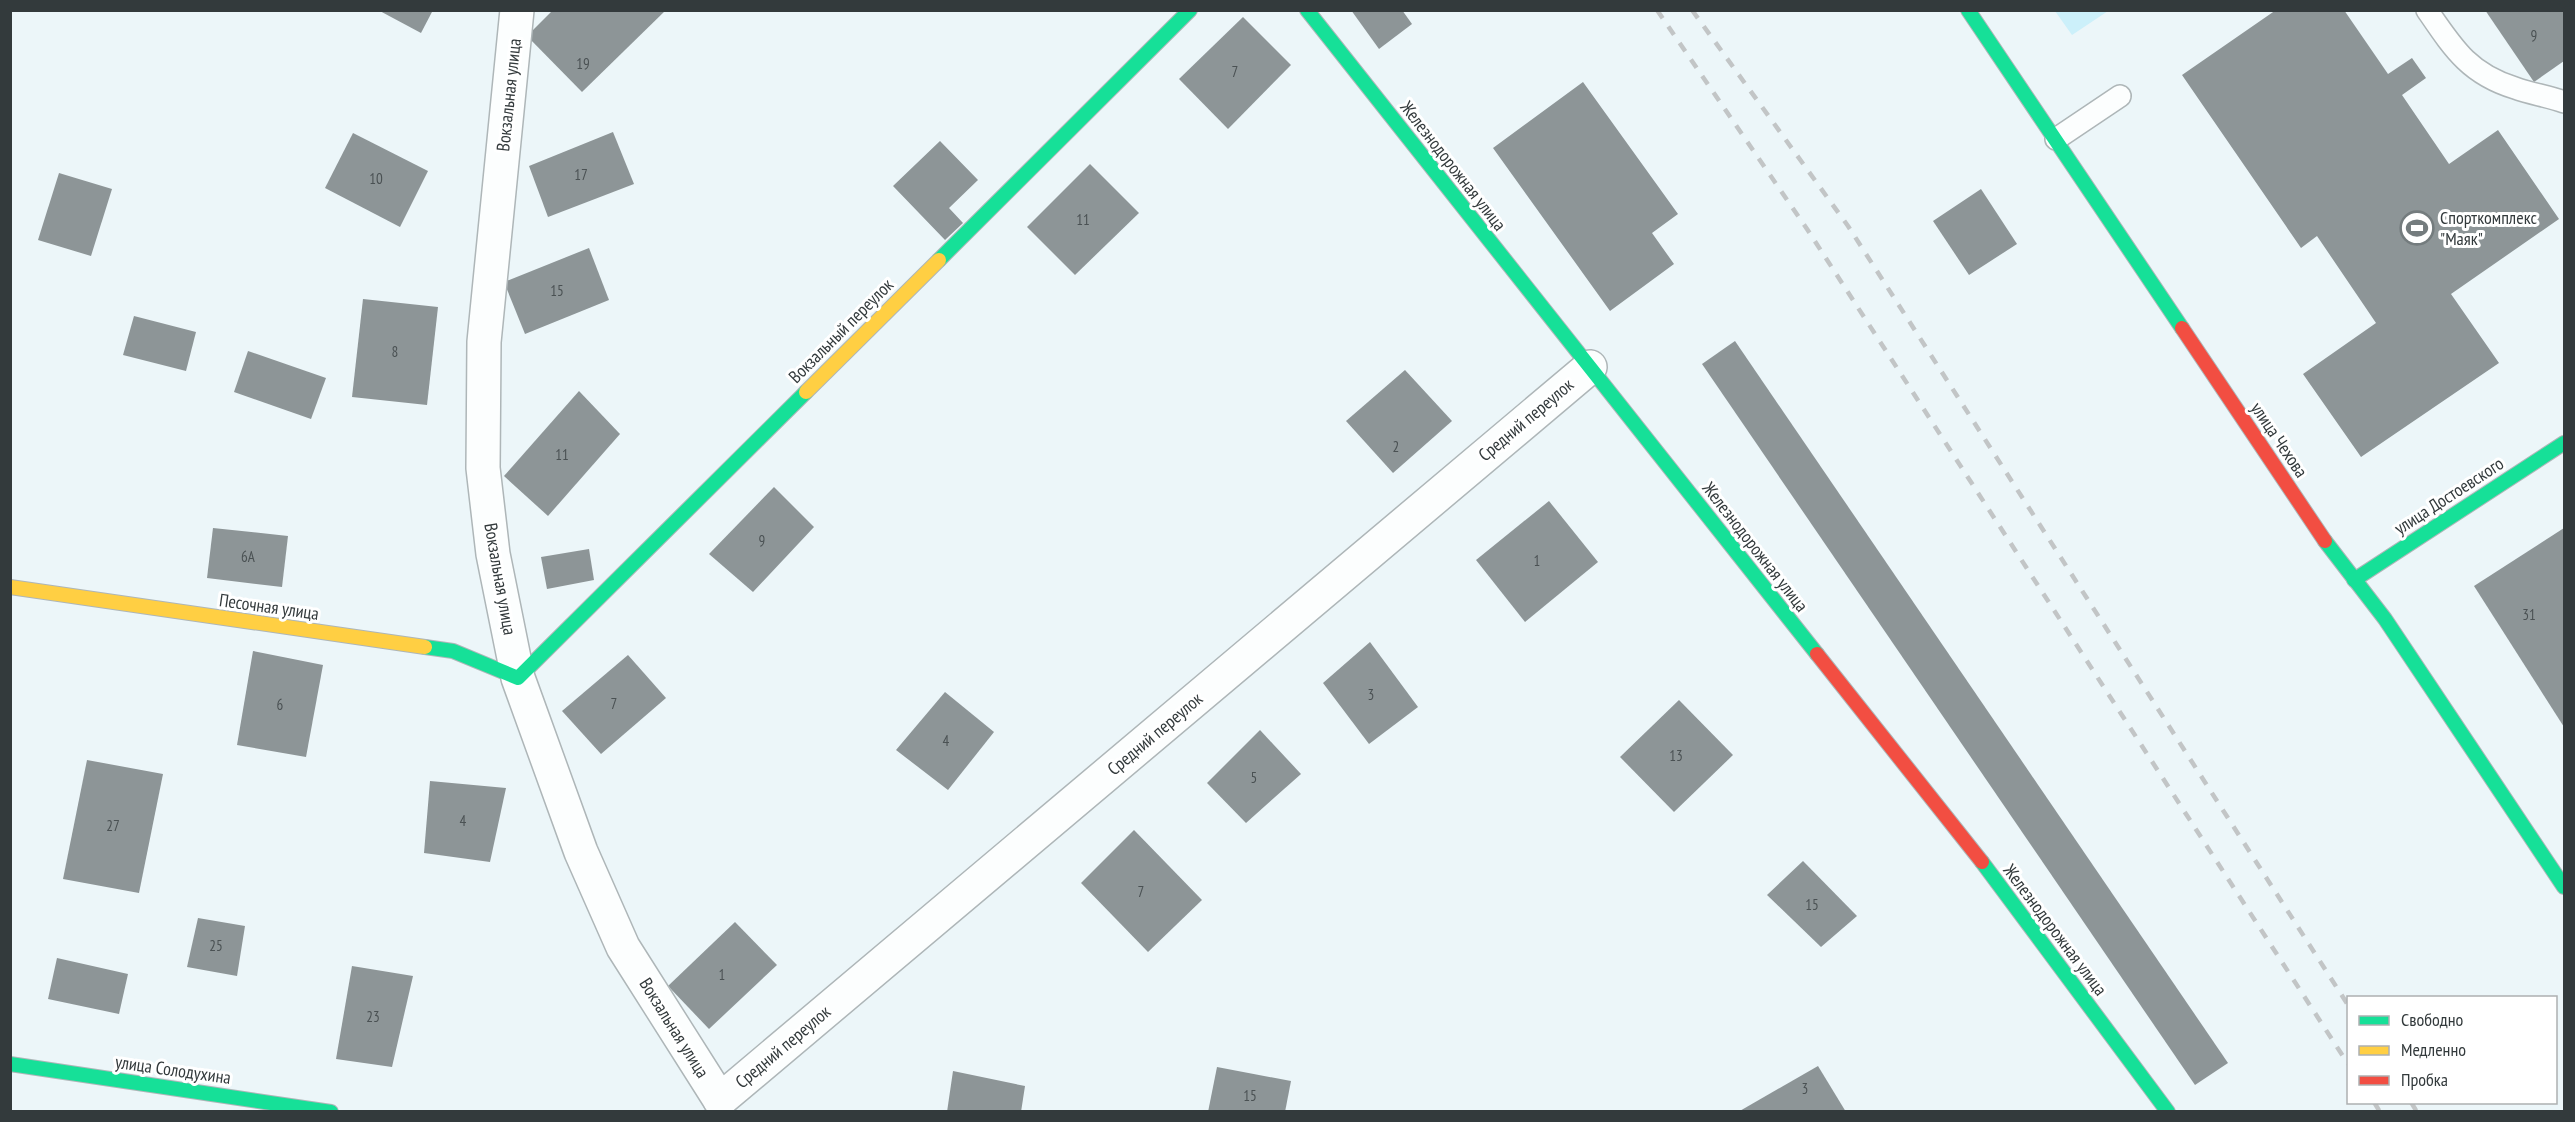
<svg xmlns="http://www.w3.org/2000/svg" width="2575" height="1122" viewBox="0 0 2575 1122" font-family="'PT Sans Narrow',sans-serif">
<style>
.green{fill:#ccf0fa}
.building{fill:#8d9597}
.lines{fill:none;stroke-linecap:round;stroke-linejoin:round}
.lane-casing{stroke:#aeb6b8;stroke-width:24}
.street-casing{stroke:#aeb6b8;stroke-width:36}
.fast-casing{stroke:#aeb6b8;stroke-width:16}
.slow-casing{stroke:#aeb6b8;stroke-width:16}
.jam-casing{stroke:#aeb6b8;stroke-width:16}
.lane{stroke:#fcfefe;stroke-width:21}
.street{stroke:#fcfefe;stroke-width:33}
.fast{stroke:#16e098;stroke-width:14}
.slow{stroke:#ffcf43;stroke-width:14}
.jam{stroke:#f24e42;stroke-width:14}
.rail{stroke:#c2c5c6;stroke-width:4.5;stroke-dasharray:10 10;stroke-linecap:butt}
.labels{text-anchor:middle;stroke-width:6;stroke-linejoin:round;paint-order:stroke}
.number-label{font-size:15px;fill:#4a5153}
.street-label{font-size:18px;fill:#333a3c;stroke:#fff}
.poi-label{font-size:18px;fill:#333a3c;stroke:#fff;text-anchor:start}
</style>
<rect width="100%" height="100%" fill="#ecf6f9"/>
<polygon class="green" points="2055,11 2108,11 2072,35"/>
<g class="building">
<polygon points="378,10 433,10 421,33"/>
<polygon points="553,10 666,10 582,92 527,36"/>
<polygon points="1351,10 1402,10 1412,24 1379,49"/>
<polygon points="2276,10 2344,10 2388,74 2412,58 2426,78 2402,95 2449,164 2498,130 2559,219 2451,294 2499,363 2361,457 2303,374 2376,323 2317,236 2301,248 2182,75"/>
<polygon points="2485,10 2564,10 2564,61 2534,82"/>
<polygon points="1243,17 1291,65 1228,129 1179,79"/>
<polygon points="1583,82 1678,214 1652,233 1674,264 1610,311 1493,148"/>
<polygon points="613,132 634,184 548,217 529,166"/>
<polygon points="353,133 428,171 400,227 325,188"/>
<polygon points="940,141 978,180 949,208 963,223 945,240 893,186"/>
<polygon points="1090,164 1139,213 1075,275 1027,227"/>
<polygon points="59,173 112,189 91,256 38,240"/>
<polygon points="1981,189 2017,244 1969,275 1933,221"/>
<polygon points="589,248 609,300 525,334 504,282"/>
<polygon points="363,299 438,307 427,405 352,397"/>
<polygon points="134,316 196,332 186,371 123,355"/>
<polygon points="1735,341 2228,1063 2195,1085 1702,364"/>
<polygon points="248,351 326,378 311,419 234,392"/>
<polygon points="1405,370 1452,421 1393,473 1346,421"/>
<polygon points="579,391 620,434 548,516 504,476"/>
<polygon points="774,487 814,527 753,592 709,554"/>
<polygon points="1549,501 1598,562 1525,622 1476,560"/>
<polygon points="213,528 288,536 282,587 207,578"/>
<polygon points="2564,528 2564,727 2474,586"/>
<polygon points="589,549 594,580 547,589 541,557"/>
<polygon points="1370,642 1418,707 1369,744 1323,683"/>
<polygon points="253,651 323,665 306,757 237,745"/>
<polygon points="628,655 666,698 601,754 562,711"/>
<polygon points="945,692 994,732 948,790 896,750"/>
<polygon points="1679,700 1733,755 1674,812 1620,757"/>
<polygon points="1260,730 1301,774 1246,823 1207,783"/>
<polygon points="87,760 163,774 139,893 63,879"/>
<polygon points="430,781 506,788 490,862 424,853"/>
<polygon points="1134,830 1202,900 1148,952 1081,883"/>
<polygon points="1803,861 1857,916 1821,947 1767,895"/>
<polygon points="198,918 245,926 237,976 187,967"/>
<polygon points="735,922 777,965 709,1029 668,986"/>
<polygon points="57,958 128,974 119,1014 48,999"/>
<polygon points="352,966 413,976 392,1067 336,1059"/>
<polygon points="1818,1066 1846,1112 1738,1112"/>
<polygon points="1217,1067 1291,1081 1285,1112 1208,1112"/>
<polygon points="953,1071 1025,1086 1021,1112 947,1112"/>
</g>
<g class="lines">
<g class="lane-casing">
<g id="lane">
<path d="M2427 10C2453 48 2469 74 2515 88 2531 94 2548 96 2564 102"/>
<polyline points="2056,139 2120,96"/>
</g>
</g>
<g class="street-casing">
<g id="street">
<polyline points="517,10 484,342 483,468 493,554 518,678 581,852 623,947 720,1100"/>
<polyline points="720,1100 1590,367"/>
</g>
</g>
<g class="fast-casing">
<g id="fast">
<polyline points="1307,10 1817,654"/>
<polyline points="1968,10 2182,328"/>
<polyline points="939,260 1190,10"/>
<polyline points="2325,541 2385,619 2564,887"/>
<polyline points="2354,580 2564,443"/>
<polyline points="425,647 453,651 518,678 806,392"/>
<polyline points="1982,862 2168,1112"/>
<polyline points="10,1064 331,1112"/>
</g>
</g>
<g class="slow-casing">
<g id="slow">
<polyline points="806,392 939,260"/>
<polyline points="10,587 425,647"/>
</g>
</g>
<g class="jam-casing">
<g id="jam">
<polyline points="2182,328 2325,541"/>
<polyline points="1817,654 1982,862"/>
</g>
</g>
<use href="#lane" class="lane"/>
<use href="#street" class="street"/>
<use href="#fast" class="fast"/>
<use href="#slow" class="slow"/>
<use href="#jam" class="jam"/>
<g class="rail">
<polyline points="1657,10 1807,229 2348,1064"/>
<polyline points="1692,10 1848,226 2348,1005"/>
<polyline points="2374,1102 2380,1112"/>
<polyline points="2411,1102 2417,1112"/>
</g>
</g>
<defs>
<g id="stadium-ring" transform="scale(1.725)"><circle r="9.5" fill="#fff" stroke="#747c7e" stroke-width="1.5"/><path d="M0-5a6.5 5 0 1 0 0 10a6.5 5 0 1 0 0-10ZM-3.5-1.8h7v3.6h-7Z" fill="#747c7e"/></g>
</defs>
<g fill-rule="evenodd">
<use href="#stadium-ring" x="2417" y="228"/>
</g>
<g class="labels">
<g class="number-label">
<text x="2534" y="41">9</text>
<text x="583" y="69">19</text>
<text x="1235" y="77">7</text>
<text x="581" y="180">17</text>
<text x="376" y="184">10</text>
<text x="1083" y="225">11</text>
<text x="557" y="296">15</text>
<text x="395" y="357">8</text>
<text x="1396" y="452">2</text>
<text x="562" y="460">11</text>
<text x="762" y="546">9</text>
<text x="248" y="562">6А</text>
<text x="1537" y="566">1</text>
<text x="2529" y="620">31</text>
<text x="1371" y="700">3</text>
<text x="614" y="709">7</text>
<text x="280" y="710">6</text>
<text x="946" y="746">4</text>
<text x="1676" y="761">13</text>
<text x="1254" y="783">5</text>
<text x="463" y="826">4</text>
<text x="113" y="831">27</text>
<text x="1141" y="897">7</text>
<text x="1812" y="910">15</text>
<text x="216" y="951">25</text>
<text x="722" y="980">1</text>
<text x="373" y="1022">23</text>
<text x="1805" y="1094">3</text>
<text x="1250" y="1101">15</text>
</g>
<g class="street-label">
<text transform="translate(509 95) rotate(-84)" y="6">Вокзальная улица</text>
<text transform="translate(1453 166) rotate(52)" y="6">Железнодорожная улица</text>
<text transform="translate(841 331) rotate(-45)" y="6">Вокзальный переулок</text>
<text transform="translate(1526 420) rotate(-40)" y="6">Средний переулок</text>
<text transform="translate(2279 440) rotate(56)" y="6">улица Чехова</text>
<text transform="translate(2449 496) rotate(-33)" y="6">улица Достоевского</text>
<text transform="translate(1755 547) rotate(52)" y="6">Железнодорожная улица</text>
<text transform="translate(500 579) rotate(80)" y="6">Вокзальная улица</text>
<text transform="translate(269 607) rotate(8)" y="6">Песочная улица</text>
<text transform="translate(1155 734) rotate(-40)" y="6">Средний переулок</text>
<text transform="translate(2055 930) rotate(53)" y="6">Железнодорожная улица</text>
<text transform="translate(674 1028) rotate(58)" y="6">Вокзальная улица</text>
<text transform="translate(783 1047) rotate(-40)" y="6">Средний переулок</text>
<text transform="translate(173 1070) rotate(8)" y="6">улица Солодухина</text>
</g>
<g class="poi-label">
<text x="2440" y="224">Спорткомплекс<tspan x="2440" dy="21">"Маяк"</tspan></text>
</g>
</g>
<rect width="2575" height="1122" fill="none" stroke="#333a3c" stroke-width="24"/>
<rect x="2347" y="996" width="210" height="108" fill="#ffffff" stroke="#adb0b1" stroke-width="1.5"/>
<rect x="2359" y="1016" width="30" height="9" fill="#16e098" stroke="#adb0b1" stroke-width="1.5"/>
<text x="2401" y="1026" font-size="18" fill="#333a3c">Свободно</text>
<rect x="2359" y="1046" width="30" height="9" fill="#ffcf43" stroke="#adb0b1" stroke-width="1.5"/>
<text x="2401" y="1056" font-size="18" fill="#333a3c">Медленно</text>
<rect x="2359" y="1076" width="30" height="9" fill="#f24e42" stroke="#adb0b1" stroke-width="1.5"/>
<text x="2401" y="1086" font-size="18" fill="#333a3c">Пробка</text>
</svg>
